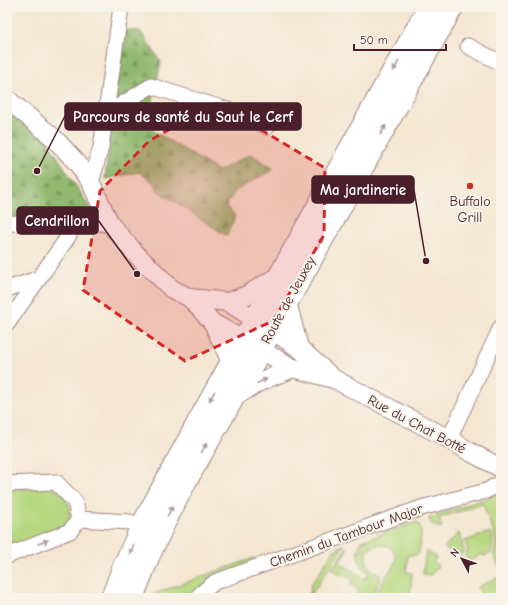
<svg xmlns="http://www.w3.org/2000/svg" width="508" height="605" viewBox="0 0 508 605" font-family="'Comic Neue',sans-serif">
<style>
.green{fill:#b6d880;stroke:#807c56}
.forest{fill:url(#forest-firs);stroke:#6d6c4c}
.lines{fill:none;stroke-linecap:round;stroke-linejoin:round}
.minor-casing{stroke:#9f827e;stroke-width:17}
.tertiary-casing{stroke:#9f827e;stroke-width:20}
.primary-casing{stroke:#9f827e;stroke-width:24}
.minor{stroke:#fff;stroke-width:15}
.tertiary{stroke:#fff;stroke-width:18}
.primary{stroke:#fff;stroke-width:22}
.oneway{fill:#ae9aa0}
.marked{fill:#d62828;fill-opacity:0.2;stroke:#d62828;stroke-width:3;stroke-dasharray:8 5;stroke-linejoin:round}
.poi-dot{fill:#c8321e;stroke:#f7f3e8;stroke-width:1.5}
.labels{text-anchor:middle;stroke-width:4;stroke-linejoin:round;paint-order:stroke}
.poi-label{font-size:14px;fill:#4a1f2b;stroke:#f7f3e8}
.street-label{font-size:14px;fill:#4a1f2b;stroke:#f7f3e8}
.leader{fill:none;stroke:#4a1f2b;stroke-width:1.5}
.callout-dot{fill:#4a1f2b;stroke:#f7f3e8;stroke-width:1.5}
.callout{fill:#4a1f2b;stroke:#4a1f2b;stroke-width:1.5}
.callout-label{font-size:15px;text-anchor:middle;font-weight:bold;fill:#fff}
</style>
<defs>
<pattern id="forest-firs" width="22" height="20" patternUnits="userSpaceOnUse"><rect width="22" height="20" fill="#90b86e"/><path d="M5 1l3.5 6h-7zM16 11l3.5 6h-7z" fill="#78955b"/></pattern>
</defs>
<rect width="100%" height="100%" fill="#f7f3e8"/>
<filter id="ink" filterUnits="userSpaceOnUse"><feTurbulence type="fractalNoise" baseFrequency=".025" numOctaves="2"/><feDisplacementMap in="SourceGraphic" scale="8" xChannelSelector="R" yChannelSelector="G"/><feConvolveMatrix kernelMatrix="1 2 1 2 8 2 1 2 1" color-interpolation-filters="sRGB"/></filter>
<filter id="wash" filterUnits="userSpaceOnUse"><feTurbulence type="fractalNoise" baseFrequency=".012" numOctaves="4" result="noise"/><feDisplacementMap in="SourceGraphic" scale="16" xChannelSelector="R" yChannelSelector="G"/><feGaussianBlur stdDeviation="0.9" result="paint"/><feColorMatrix in="noise" values="0 0 0 0 0 0 0 0 0 0 0 0 0 0 0 0 0 1.4 0 .05"/><feComposite in="paint" operator="in"/></filter>
<g filter="url(#wash)">
<rect width="100%" height="100%" fill="#f4e6d1"/>
<g class="green">
<polygon points="50,487 64,495 70,508 69,523 7,550 7,490"/>
<path d="M501 493V567L498 565 494 555 496 539 483 504 439 518 442 527C436 528 430 525 429 518Z"/>
<path d="M417 522C424 529 420 542 419 551 418 557 413 555 408 555L406 572 412 573 410 597 420 598H373C378 590 383 582 388 574 390 570 394 567 395 563 400 548 380 537 368 551L359 547 362 541Z"/>
<polygon points="490,532 493,538 491,553 484,556 483,554 469,561 465,555 468,550 465,541"/>
<polygon points="459,533 464,550 459,558 444,547"/>
<polygon points="344,545 311,595 310,594 311,585 334,550"/>
<path d="M347 547 346 551 339 562 365 579 369 573C362 568 356 559 358 549L367 553C364 567 371 568 380 576L381 580 370 598H364L357 593 359 590 350 584 353 580 343 573 341 575 332 569Z"/>
<polygon points="426,550 436,558 433,562 438,566 431,575 423,574"/>
<polygon points="254,558 256,560 192,598 142,598"/>
<polygon points="499,577 501,579 501,588 494,598 480,598 481,594 478,587"/>
</g>
<g class="forest">
<polygon points="124,30 140,31 161,62 147,127 219,171 251,154 274,169 235,191 226,206 235,216 227,236 158,191 155,184 139,172 105,179"/>
<polygon points="7,105 40,129 93,213 66,216 7,220"/>
</g>
</g>
<g filter="url(#ink)">
<g class="lines">
<g class="minor-casing">
<g id="minor">
<polyline points="468,46 501,63"/>
<polyline points="106,114 151,86 250,117 267,127"/>
<polyline points="91,183 101,147 121,7"/>
<polyline points="7,223 74,225 89,222 110,224"/>
<polyline points="7,289 34,280 38,280"/>
<polyline points="7,324 68,237 74,225"/>
<polyline points="449,439 501,327"/>
<polyline points="7,484 56,482 75,502 79,519 70,531 7,556"/>
<polyline points="79,519 130,522 142,526"/>
<polyline points="197,598 200,594 215,582 421,508 486,491 501,483"/>
</g>
</g>
<g class="tertiary-casing">
<g id="tertiary">
<polyline points="7,99 55,139 78,164 91,183 110,224 136,254 172,289 190,298 213,323 293,368 334,379"/>
<polyline points="190,298 228,302 299,348 334,379 449,439 470,452 501,468"/>
<polyline points="228,302 247,295 280,275"/>
<polyline points="287,302 299,348"/>
<polyline points="213,323 231,362"/>
<polyline points="233,398 259,382 293,368"/>
</g>
</g>
<g class="primary-casing">
<g id="primary">
<polyline points="112,598 123,569 142,526 198,423 429,7"/>
<polyline points="132,598 149,555 165,521 185,482 254,361 452,7"/>
</g>
</g>
<use href="#minor" class="minor"/>
<use href="#tertiary" class="tertiary"/>
<use href="#primary" class="primary"/>
</g>
<defs><path id="oneway-solid" d="M-6-.8H1V-3.2L6.5 0L1 3.2V.8H-6Z"/></defs>
<g class="oneway">
<use href="#oneway-solid" transform="translate(396 66) rotate(119)"/>
<use href="#oneway-solid" transform="translate(383 130) rotate(-61)"/>
<use href="#oneway-solid" transform="translate(320 243) rotate(-61)"/>
<use href="#oneway-solid" transform="translate(262 381) rotate(-24)"/>
<use href="#oneway-solid" transform="translate(212 396) rotate(119)"/>
<use href="#oneway-solid" transform="translate(204 448) rotate(-60)"/>
<use href="#oneway-solid" transform="translate(170 511) rotate(-63)"/>
<use href="#oneway-solid" transform="translate(43 542) rotate(-21)"/>
<use href="#oneway-solid" transform="translate(132 549) rotate(114)"/>
</g>
</g>
<path class="marked" d="M216 103 325 168 324 235 273 321 185 361 83 290 100 191 149 141Z"/>
<circle class="poi-dot" cx="470" cy="186" r="4"/>
<g class="labels">
<g class="poi-label">
<text x="470" y="206">Buffalo<tspan x="470" dy="16">Grill</tspan></text>
</g>
<g class="street-label">
<text transform="translate(288 300) rotate(-61)" y="5">Route de Jeuxey</text>
<text transform="translate(417 424) rotate(28)" y="5">Rue du Chat Botté</text>
<text transform="translate(346 535) rotate(-20)" y="5">Chemin du Tambour Major</text>
</g>
</g>
<path class="leader" d="M37 171L65 116M426 261L414 190M137 274L98 220"/>
<g class="callout-dot">
<circle cx="37" cy="171" r="4"/>
<circle cx="426" cy="261" r="4"/>
<circle cx="137" cy="274" r="4"/>
</g>
<g class="callout">
<rect x="65" y="103" width="236" height="27" rx="4"/>
<rect x="312" y="176" width="102" height="27" rx="4"/>
<rect x="17" y="207" width="81" height="27" rx="4"/>
</g>
<g class="callout-label">
<text x="183" y="122">Parcours de santé du Saut le Cerf</text>
<text x="363" y="195">Ma jardinerie</text>
<text x="57" y="226">Cendrillon</text>
</g>
<rect width="508" height="605" fill="none" stroke="#f7f3e8" stroke-width="24"/>
<g transform="translate(462 559) rotate(311)" stroke="#f7f3e8" stroke-width="3" paint-order="stroke">
<path d="M0-3L7 15L0 10L-7 15Z" fill="#4a1f2b"/>
<text y="-6" font-size="11" font-weight="bold" text-anchor="middle" fill="#4a1f2b">N</text>
</g>
<path d="M354 44v6h92v-6" fill="none" stroke="#4a1f2b" stroke-width="2"/>
<text x="360" y="44" font-size="12" fill="#4a1f2b" stroke="#f7f3e8" stroke-width="3" paint-order="stroke">50 m</text>
</svg>
